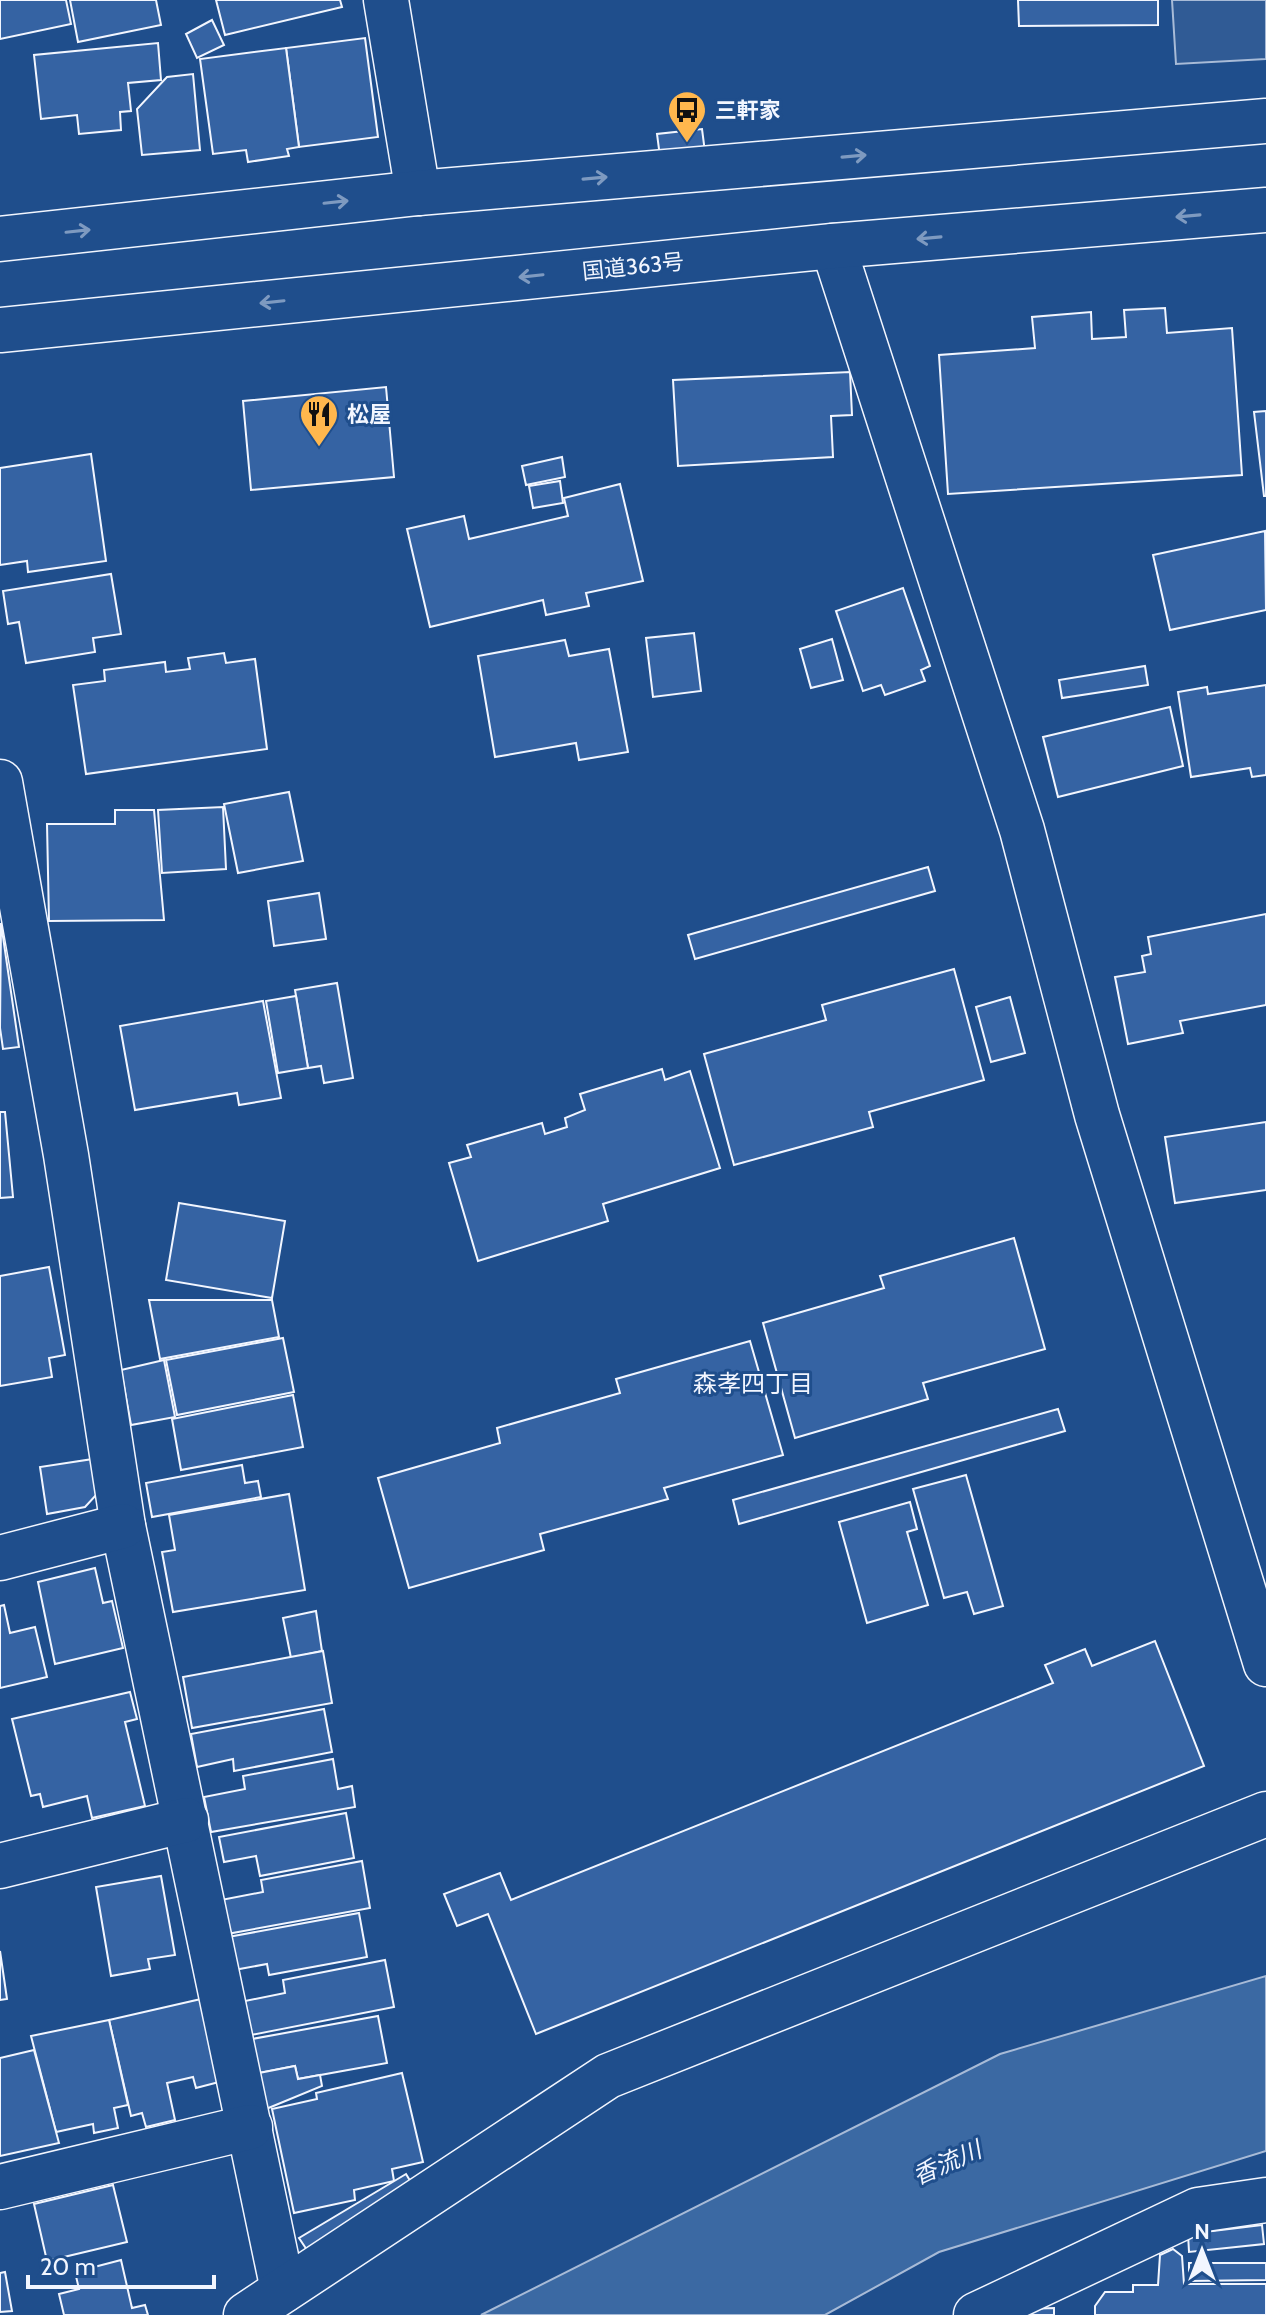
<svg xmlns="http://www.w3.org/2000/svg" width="1266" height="2315" viewBox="0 0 1266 2315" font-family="Cabin,'Noto Sans JP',sans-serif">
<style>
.parking{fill:#305b95;stroke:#a8bbd7;stroke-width:2}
.water{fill:#3b69a3;stroke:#a8bbd7;stroke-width:2}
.building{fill:#3563a3;stroke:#f2f6ff;stroke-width:2}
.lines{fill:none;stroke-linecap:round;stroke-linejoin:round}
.street-casing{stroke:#f2f6ff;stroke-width:47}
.highway-casing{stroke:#f2f6ff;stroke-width:47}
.street{stroke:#1f4e8c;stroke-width:44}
.highway{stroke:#1f4e8c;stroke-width:44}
.oneway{stroke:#7e9ac0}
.labels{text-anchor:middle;stroke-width:6;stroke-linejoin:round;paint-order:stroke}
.poi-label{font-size:22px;font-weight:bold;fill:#f2f6ff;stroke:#1f4e8c;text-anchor:start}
.street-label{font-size:22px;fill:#f2f6ff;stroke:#1f4e8c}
.neighbourhood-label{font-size:24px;fill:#f2f6ff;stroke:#1f4e8c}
.water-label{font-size:24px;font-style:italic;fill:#f2f6ff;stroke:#1f4e8c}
</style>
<rect width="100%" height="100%" fill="#1f4e8c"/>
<polygon class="parking" points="1172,0 1266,0 1266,59 1176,64"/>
<polygon class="water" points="1266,1976 1266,2151 939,2252 825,2315 481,2315 1000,2054"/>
<g class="building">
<polygon points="0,0 66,0 71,24 0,39"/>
<polygon points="70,0 156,0 161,25 78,42"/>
<polygon points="216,0 340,0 342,7 225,35"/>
<polygon points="1018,0 1158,0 1158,25 1019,26"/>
<polygon points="212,20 224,45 197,58 186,34"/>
<polygon points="365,38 378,137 299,147 286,48"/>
<polygon points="158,43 161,80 128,83 131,111 120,112 121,130 79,134 77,115 41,119 34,55"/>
<polygon points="286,48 299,147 287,149 289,156 248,162 246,150 213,154 200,59"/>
<polygon points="193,74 200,150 142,155 137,109 167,77"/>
<polygon points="702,129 705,152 660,157 657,134"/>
<polygon points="1165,308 1167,333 1232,328 1242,475 948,494 939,355 1035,348 1032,317 1091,312 1092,339 1126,337 1124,310"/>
<polygon points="850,372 852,415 831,416 833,457 678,466 673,380"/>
<polygon points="386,387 394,477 251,490 243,401"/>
<polygon points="1266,411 1266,496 1264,496 1254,412"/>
<polygon points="91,454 106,561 28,572 27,561 0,565 0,468"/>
<polygon points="562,457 565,477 526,485 522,466"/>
<polygon points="560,481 563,503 533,508 529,486"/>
<polygon points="620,484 643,581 586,593 589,606 546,615 543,600 430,627 407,529 464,516 469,539 568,516 564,498"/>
<polygon points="1265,531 1266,610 1170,630 1153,555"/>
<polygon points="111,574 121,634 93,638 95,652 26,663 19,622 8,624 3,591"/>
<polygon points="903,588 930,666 921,670 925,681 885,695 881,685 863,691 836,611"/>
<polygon points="694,633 701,691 653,697 646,638"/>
<polygon points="832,639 843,680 811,688 800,649"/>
<polygon points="565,640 569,656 609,649 628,752 579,760 576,743 495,757 478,656"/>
<polygon points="224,653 226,663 255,659 267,749 86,774 73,685 105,681 104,670 165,662 166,672 190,669 188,658"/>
<polygon points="1145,666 1148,685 1062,698 1059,680"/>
<polygon points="1266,685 1266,775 1252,777 1250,768 1191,777 1178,692 1207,687 1208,694"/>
<polygon points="1170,707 1183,766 1058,797 1043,737"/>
<polygon points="289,792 303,861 238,873 224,804"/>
<polygon points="223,807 226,869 162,873 158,810"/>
<polygon points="115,810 154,810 164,920 49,921 47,824 115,824"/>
<polygon points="928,867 935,891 695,959 688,935"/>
<polygon points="319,893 326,939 274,946 268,901"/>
<polygon points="1266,914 1266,1005 1180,1021 1183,1033 1128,1044 1115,977 1145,972 1142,956 1151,954 1148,937"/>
<polygon points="1,923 19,1047 3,1049 0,1028"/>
<polygon points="954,969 984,1080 869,1112 873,1127 734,1165 704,1054 826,1020 822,1005"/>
<polygon points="337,983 353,1078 324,1083 321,1066 308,1068 295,990"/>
<polygon points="296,996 308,1068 278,1073 266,1001"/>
<polygon points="1010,997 1025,1053 991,1062 976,1007"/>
<polygon points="263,1001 281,1098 239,1105 237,1093 135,1110 120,1026"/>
<polygon points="662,1069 665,1080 690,1071 720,1168 603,1204 608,1221 478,1261 449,1163 471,1157 467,1145 542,1123 545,1134 567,1127 565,1118 585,1110 580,1094"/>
<polygon points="0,1112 5,1112 13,1197 0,1198"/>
<polygon points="1266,1122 1266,1190 1175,1203 1165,1137"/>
<polygon points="179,1203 285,1221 272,1298 166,1280"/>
<polygon points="1014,1238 1045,1349 923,1383 928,1399 795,1438 763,1323 884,1288 880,1276"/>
<polygon points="49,1267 65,1355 49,1358 52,1377 0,1386 0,1276"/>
<polygon points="149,1300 272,1300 279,1337 160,1359"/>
<polygon points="283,1338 294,1392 177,1415 166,1360"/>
<polygon points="750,1341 783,1455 664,1488 668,1499 540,1534 544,1550 409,1588 378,1478 500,1443 497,1428 620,1393 616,1379"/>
<polygon points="164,1360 175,1417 131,1425 121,1370"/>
<polygon points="293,1395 303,1447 181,1470 172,1419"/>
<polygon points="1058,1409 1065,1431 739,1524 733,1500"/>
<polygon points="93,1459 98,1493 85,1507 47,1514 40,1467"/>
<polygon points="242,1465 245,1483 258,1481 261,1497 152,1517 146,1483"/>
<polygon points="966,1475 1003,1606 974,1614 967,1592 944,1598 913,1489"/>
<polygon points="289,1494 305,1590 173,1612 162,1552 175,1550 169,1515"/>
<polygon points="910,1502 917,1529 907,1532 928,1605 867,1623 839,1522"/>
<polygon points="95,1568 103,1603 112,1601 123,1648 55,1664 38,1582"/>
<polygon points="4,1605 10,1633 35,1627 47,1677 0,1688 0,1606"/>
<polygon points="316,1611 322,1651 291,1658 283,1618"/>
<polygon points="1155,1641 1204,1766 536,2034 488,1914 457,1926 444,1894 500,1873 511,1900 1053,1683 1045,1665 1085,1649 1092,1666"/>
<polygon points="323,1651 332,1703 192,1728 183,1677"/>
<polygon points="130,1692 137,1719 125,1722 145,1806 92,1818 87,1796 43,1807 40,1794 31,1796 12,1719"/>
<polygon points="324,1709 332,1752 234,1771 233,1759 197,1767 191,1734"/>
<polygon points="333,1759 338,1789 352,1786 355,1807 211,1832 204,1797 245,1789 243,1776"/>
<polygon points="346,1813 354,1858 260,1876 256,1856 224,1862 219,1837"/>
<polygon points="362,1861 370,1908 227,1934 221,1900 263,1892 261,1880"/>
<polygon points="161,1876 175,1955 148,1959 150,1969 111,1976 96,1887"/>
<polygon points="359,1913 367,1957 269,1975 267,1964 234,1970 228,1937"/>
<polygon points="0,1951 7,1999 0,2000"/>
<polygon points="385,1960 394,2007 251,2035 245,2001 285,1993 283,1980"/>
<polygon points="201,1999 219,2082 196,2088 193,2077 167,2083 175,2120 146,2127 142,2113 131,2116 109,2020"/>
<polygon points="378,2016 387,2063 298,2079 295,2066 259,2073 252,2039"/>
<polygon points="109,2020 128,2105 114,2108 118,2128 94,2133 93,2124 56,2132 31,2036"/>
<polygon points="34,2050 59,2143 0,2156 0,2058"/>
<polygon points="295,2066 298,2079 320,2075 322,2086 266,2109 259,2073"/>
<polygon points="402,2073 423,2162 392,2169 394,2181 354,2190 355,2200 294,2213 272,2109 317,2099 316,2093"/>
<polygon points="406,2174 415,2189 309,2253 299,2238"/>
<polygon points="113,2185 127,2242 47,2261 34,2204"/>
<polygon points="1262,2225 1264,2244 1189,2252 1188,2234"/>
<polygon points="1173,2249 1182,2256 1184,2284 1266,2284 1266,2315 1095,2315 1095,2306 1105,2292 1133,2292 1133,2285 1158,2285 1160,2255"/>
<polygon points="121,2260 132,2308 145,2305 148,2315 64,2315 59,2294 79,2289 75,2272"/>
<polygon points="1189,2263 1266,2263 1266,2280 1189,2281"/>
<polygon points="5,2272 12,2311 0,2312 0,2273"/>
<polygon points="1054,2308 1054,2315 1028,2315 1028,2309"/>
</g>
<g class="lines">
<g class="street-casing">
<g id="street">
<polyline points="386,0 418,193"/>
<polyline points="833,246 1022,830 1097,1115 1266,1664"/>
<polyline points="0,782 66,1155 123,1526 283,2290"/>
<polyline points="0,1558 123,1526"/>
<polyline points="0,1866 186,1820"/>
<polyline points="0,2187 250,2127"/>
<polyline points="246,2315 608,2076 1266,1814"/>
<polyline points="976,2315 1198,2210 1266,2200"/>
</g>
</g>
<g class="highway-casing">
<g id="highway">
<polyline points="0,239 418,193 1266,121"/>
<polyline points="0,330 833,246 1266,210"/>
</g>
</g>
<use href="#street" class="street"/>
<use href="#highway" class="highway"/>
</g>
<defs><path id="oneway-shaft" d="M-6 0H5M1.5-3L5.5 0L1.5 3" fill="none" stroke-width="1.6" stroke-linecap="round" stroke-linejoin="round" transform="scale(2)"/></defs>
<g class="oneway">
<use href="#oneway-shaft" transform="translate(854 156) rotate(-5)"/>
<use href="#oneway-shaft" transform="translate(595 178) rotate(-5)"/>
<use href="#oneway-shaft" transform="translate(336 202) rotate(-6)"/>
<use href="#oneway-shaft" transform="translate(1188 216) rotate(175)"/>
<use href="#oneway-shaft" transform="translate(78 231) rotate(-6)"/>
<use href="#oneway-shaft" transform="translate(929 238) rotate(175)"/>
<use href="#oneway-shaft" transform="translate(531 276) rotate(174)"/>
<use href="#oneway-shaft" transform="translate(272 302) rotate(174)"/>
</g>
<defs>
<g id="bus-pin" transform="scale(2)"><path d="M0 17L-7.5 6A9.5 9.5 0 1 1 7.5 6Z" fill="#ffb74d" stroke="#1f4e8c"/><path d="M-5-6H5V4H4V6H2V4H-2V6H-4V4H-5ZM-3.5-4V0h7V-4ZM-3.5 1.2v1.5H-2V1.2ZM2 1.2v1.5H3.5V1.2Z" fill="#111"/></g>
<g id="restaurant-pin" transform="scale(2)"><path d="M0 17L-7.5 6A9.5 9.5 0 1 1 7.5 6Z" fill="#ffb74d" stroke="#1f4e8c"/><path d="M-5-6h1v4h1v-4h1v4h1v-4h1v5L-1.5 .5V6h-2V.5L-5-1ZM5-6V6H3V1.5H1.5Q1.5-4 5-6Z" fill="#111"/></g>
</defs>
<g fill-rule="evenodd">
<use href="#bus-pin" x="687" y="110"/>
<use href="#restaurant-pin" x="319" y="414"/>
</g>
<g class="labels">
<g class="poi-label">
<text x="715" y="118">三軒家</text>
<text x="347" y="422">松屋</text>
</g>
<g class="street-label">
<text transform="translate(633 266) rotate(-6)" y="8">国道363号</text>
</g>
<g class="neighbourhood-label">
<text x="753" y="1392">森孝四丁目</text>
</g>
<g class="water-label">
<text transform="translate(947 2163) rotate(-24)" y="8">香流川</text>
</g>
</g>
<g transform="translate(1202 2251)" stroke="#1f4e8c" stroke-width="6" paint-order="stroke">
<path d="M0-6L14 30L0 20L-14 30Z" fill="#f2f6ff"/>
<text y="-12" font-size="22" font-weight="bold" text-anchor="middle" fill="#f2f6ff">N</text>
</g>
<path d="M28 2275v12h186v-12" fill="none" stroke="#f2f6ff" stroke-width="4"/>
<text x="40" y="2275" font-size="24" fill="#f2f6ff" stroke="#1f4e8c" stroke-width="6" paint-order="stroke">20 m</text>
</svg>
